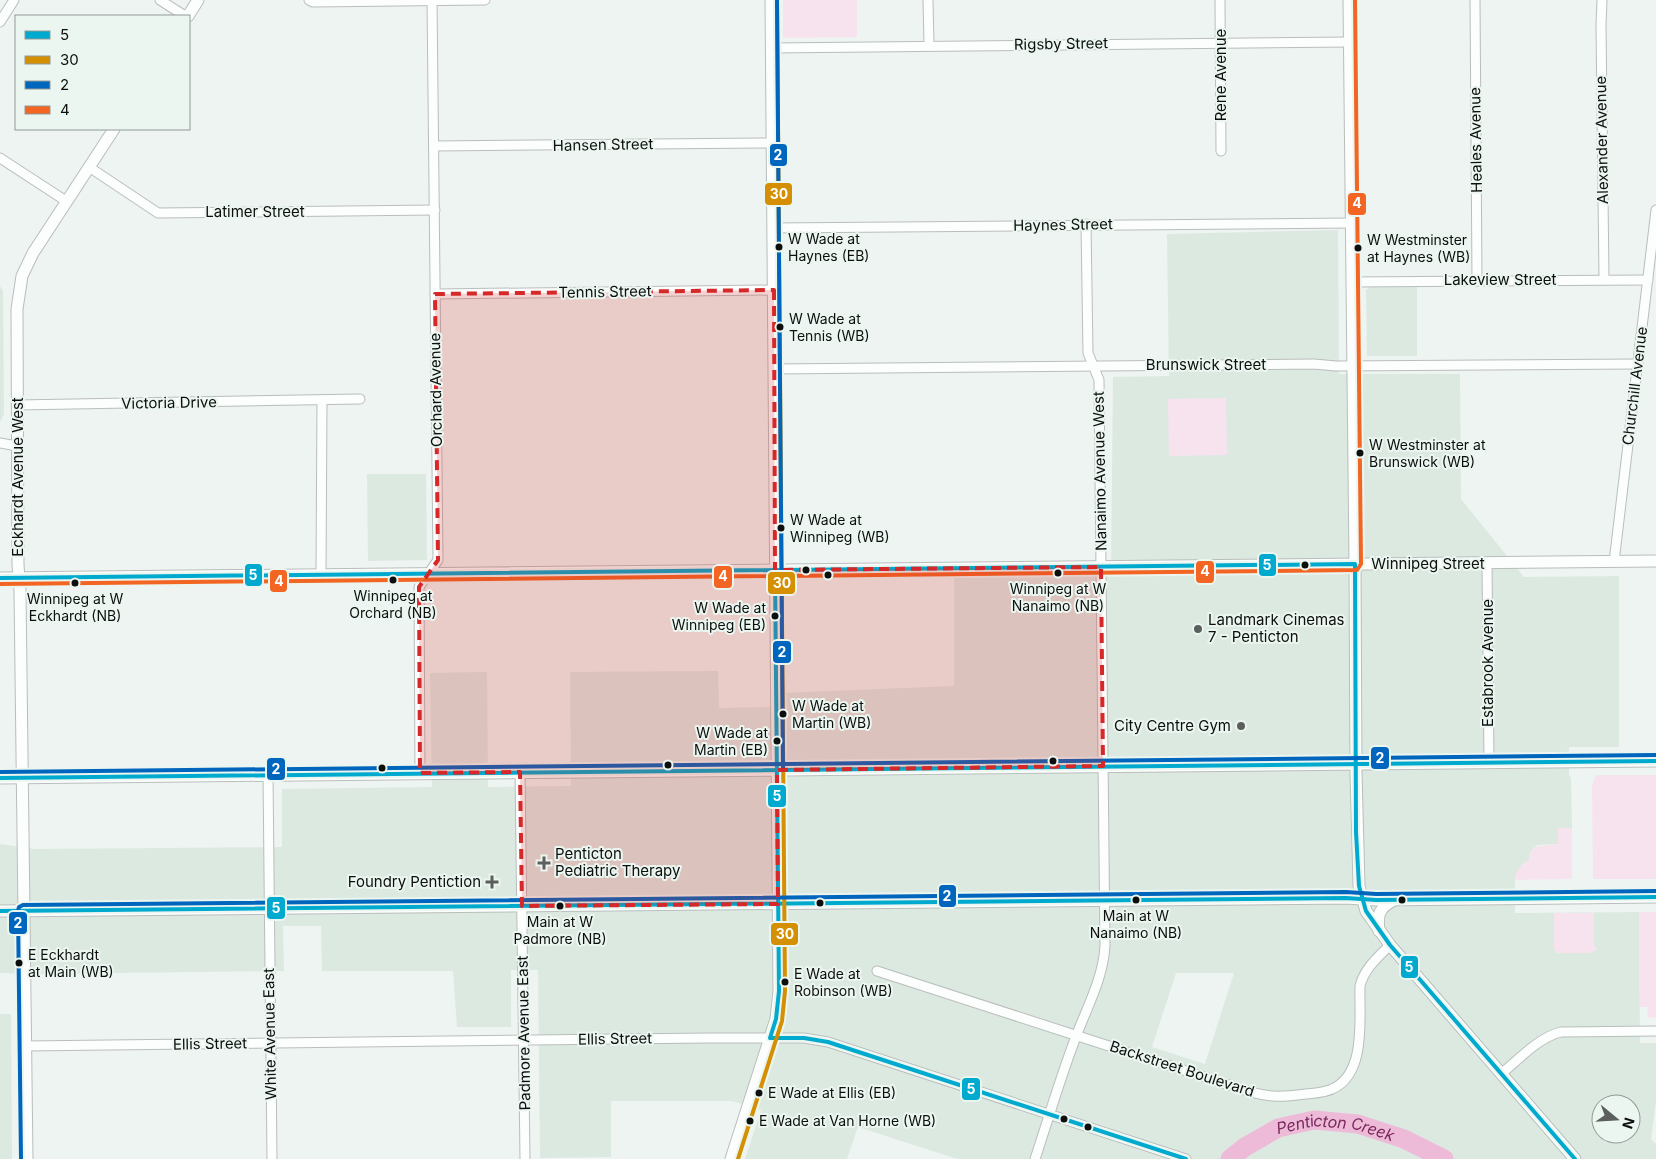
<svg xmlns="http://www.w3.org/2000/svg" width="1656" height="1159" viewBox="0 0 1656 1159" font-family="Inter,sans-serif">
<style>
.built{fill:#dce9e1;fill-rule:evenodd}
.green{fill:#f7e3ee}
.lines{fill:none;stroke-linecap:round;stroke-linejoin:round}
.river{stroke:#edbbd8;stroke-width:19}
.street-casing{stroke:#b9bebc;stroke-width:11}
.secondary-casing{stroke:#b9bebc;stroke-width:13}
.street{stroke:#fcfdfd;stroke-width:9}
.secondary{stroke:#fcfdfd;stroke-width:11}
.bus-1-casing{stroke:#ecf6f0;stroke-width:8}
.bus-2-casing{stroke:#ecf6f0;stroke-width:8}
.bus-3-casing{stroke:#ecf6f0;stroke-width:8}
.bus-4-casing{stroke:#ecf6f0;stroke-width:8}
.bus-1{stroke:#00a9ce;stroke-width:4}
.bus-2{stroke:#d48f02;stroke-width:4}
.bus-3{stroke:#0065bd;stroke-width:4}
.bus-4{stroke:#f26522;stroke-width:4}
.marked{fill:#d62828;fill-opacity:0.2;stroke:#d62828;stroke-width:4;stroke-dasharray:10 6;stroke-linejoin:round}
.bus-dot{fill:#0c0f0d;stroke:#ecf6f0;stroke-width:2}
.poi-dot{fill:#5b5f5d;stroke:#ecf6f0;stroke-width:2}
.labels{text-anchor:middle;stroke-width:4;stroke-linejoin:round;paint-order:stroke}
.bus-label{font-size:14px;fill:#0c0f0d;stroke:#ecf6f0;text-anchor:start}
.street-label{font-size:15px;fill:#0c0f0d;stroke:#ecf6f0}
.poi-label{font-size:15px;fill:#0c0f0d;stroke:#ecf6f0;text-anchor:start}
.water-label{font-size:16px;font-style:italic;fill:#7c285f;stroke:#ecf6f0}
.line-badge{stroke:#ecf6f0;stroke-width:2}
.badge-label{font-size:14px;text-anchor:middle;font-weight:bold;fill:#fff}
</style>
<rect width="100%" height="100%" fill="#eef4f1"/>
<g class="built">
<path d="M1338 230 1339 374H1460L1461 499 1524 577 1619 576V747H1569V775L1571 778 1572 828H1558V844L1537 845 1530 853 1529 860 1522 865 1515 877V913L1639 912 1640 1043H1656V1101L1651 1139 1656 1144V1159H957L858 1127 847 1159H745L761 1110 732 1101H611V1157L540 1158 538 970H511V1027H457L453 971H322L321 926H283L284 971 38 974 0 973V844L35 849 282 847V789L432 787 430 673 487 672 488 787 571 786 570 672 718 671 719 708 779 707 781 693 954 686V575L1029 572 1111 574 1113 377 1169 376 1167 234ZM1176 973H1234L1205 1064 1152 1047ZM1601 1104H1631V1134H1601Z"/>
<polygon points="0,286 3,291 4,414 0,422"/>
<polygon points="1370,287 1417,287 1417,356 1367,356 1366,290"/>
<polygon points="367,474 426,474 427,560 368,561"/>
<polygon points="0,1014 11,1014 12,1159 0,1159"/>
</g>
<g class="green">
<polygon points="783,0 857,0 857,37 783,38"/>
<polygon points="1226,398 1227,455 1169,456 1168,399"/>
<polygon points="1598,775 1656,775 1656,879 1593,879 1592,785 1595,777"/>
<path d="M1558 828H1572V879L1515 880C1515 870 1522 866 1529 860L1530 853 1534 847 1558 844Z"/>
<polygon points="1639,912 1656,912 1656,1017 1648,1018 1647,1007 1640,1007"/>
<polygon points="1554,913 1594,913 1594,944 1597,950 1589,953 1557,953 1554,949"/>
</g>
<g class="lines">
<path class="river" id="s1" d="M1230 1159 1245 1147 1278 1128 1314 1120 1358 1124 1404 1139 1444 1159"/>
<g class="street-casing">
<g id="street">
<polyline points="160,0 185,16"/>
<polyline points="309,0 313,2 485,0"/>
<polyline points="928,0 929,45"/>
<polyline points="1220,0 1221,151"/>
<polyline points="1475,0 1477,280"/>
<polyline points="1602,0 1601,25 1604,279"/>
<polyline points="0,22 14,0"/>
<polyline points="772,48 1350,42"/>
<polyline points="434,146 772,143"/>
<polyline points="0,158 66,201"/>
<polyline points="89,167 158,213 435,210"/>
<polyline points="773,228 1352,223"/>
<polyline points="1352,282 1648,280"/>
<polyline points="435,294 774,290"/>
<polyline points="775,369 1314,364 1336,366 1638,364"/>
<polyline points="17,405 360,399"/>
<polyline points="0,443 17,446"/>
<polyline points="1614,562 1656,210"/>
<polyline points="1487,563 1489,763"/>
<polyline points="321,575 322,400"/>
<polyline points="520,772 525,1159"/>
<polyline points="420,773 419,587 438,560 432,0"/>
<polyline points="268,775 272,1159"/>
<path d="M877 971 1248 1091C1271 1098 1282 1097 1306 1094 1314 1093 1324 1093 1332 1089 1367 1074 1359 1017 1360 986 1364 969 1378 957 1390 945"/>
<polyline points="25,1046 708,1038 804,1038 828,1042 1186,1159"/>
<path d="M1501 1074C1518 1060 1539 1037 1561 1032L1656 1031"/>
<path d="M1035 1159C1049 1117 1061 1075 1077 1034 1088 1005 1103 978 1105 946L1099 380 1088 353 1086 224"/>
</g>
</g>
<g class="secondary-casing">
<g id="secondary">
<polyline points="1349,0 1355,564 1356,772 1359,886 1366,911 1390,945 1575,1159"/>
<polyline points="188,16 198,0"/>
<polyline points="0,578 1656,561"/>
<polyline points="0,778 1656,761"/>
<polyline points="0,911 1346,898 1376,900 1656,897"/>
<path d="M1379 931C1377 914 1379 908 1394 900"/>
<polyline points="27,1159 20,591 18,565 17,309 22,276 33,253 114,129"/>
<polyline points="731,1159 776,1019 779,991 771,0"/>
</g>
</g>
<use href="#street" class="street"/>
<use href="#secondary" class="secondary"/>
<g class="bus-1-casing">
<g id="bus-1">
<polyline points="775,570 779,991 776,1019 770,1038 804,1038 828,1042 1186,1159"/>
<polyline points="0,578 1355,564 1356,832 1359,886 1366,911 1390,945 1575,1159"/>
<polyline points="0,778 1656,761"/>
<polyline points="0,911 1346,898 1376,900 1656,897"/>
</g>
</g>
<g class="bus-2-casing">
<polyline id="bus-2" points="738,1159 782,1021 785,991 777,0"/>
</g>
<g class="bus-3-casing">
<g id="bus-3">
<polyline points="777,0 783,770"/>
<polyline points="0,772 1656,755"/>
<polyline points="21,1159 18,911 19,907 23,905 1346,892 1376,894 1656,891"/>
</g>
</g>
<g class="bus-4-casing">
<polyline id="bus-4" points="0,584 1357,570 1361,564 1355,0"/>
</g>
<use href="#bus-1" class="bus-1"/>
<use href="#bus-2" class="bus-2"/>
<use href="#bus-3" class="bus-3"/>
<use href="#bus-4" class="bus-4"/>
</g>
<path class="marked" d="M774 290 775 570 1101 567 1103 766 777 770 778 904 522 906 520 772 420 773 419 587 438 560 435 294Z"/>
<g class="bus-dot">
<circle cx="779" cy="247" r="4.5"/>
<circle cx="1358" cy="248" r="4.5"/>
<circle cx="780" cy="327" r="4.5"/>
<circle cx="1360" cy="453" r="4.5"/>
<circle cx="781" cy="528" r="4.5"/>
<circle cx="1305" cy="565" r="4.5"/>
<circle cx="806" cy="570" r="4.5"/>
<circle cx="1058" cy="573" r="4.5"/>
<circle cx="828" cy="575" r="4.5"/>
<circle cx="393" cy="580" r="4.5"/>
<circle cx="75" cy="583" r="4.5"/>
<circle cx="775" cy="616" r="4.5"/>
<circle cx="783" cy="714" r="4.5"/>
<circle cx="777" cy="741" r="4.5"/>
<circle cx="1053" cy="761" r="4.5"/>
<circle cx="668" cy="765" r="4.5"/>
<circle cx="382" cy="768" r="4.5"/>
<circle cx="1136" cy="900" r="4.5"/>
<circle cx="1402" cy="900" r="4.5"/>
<circle cx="820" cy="903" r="4.5"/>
<circle cx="560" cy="906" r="4.5"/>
<circle cx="19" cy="963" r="4.5"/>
<circle cx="785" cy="982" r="4.5"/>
<circle cx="759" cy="1093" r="4.5"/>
<circle cx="1064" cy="1119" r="4.5"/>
<circle cx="750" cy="1121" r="4.5"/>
<circle cx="1088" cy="1127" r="4.5"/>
</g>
<g class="poi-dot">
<circle cx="1198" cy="629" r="5"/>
<circle cx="1241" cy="726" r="5"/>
<path d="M541.5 855.5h5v5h5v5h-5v5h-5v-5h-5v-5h5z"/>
<path d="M489.5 874.5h5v5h5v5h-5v5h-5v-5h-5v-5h5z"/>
</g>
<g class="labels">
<g class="bus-label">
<text x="788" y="244">W Wade at<tspan x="788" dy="17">Haynes (EB)</tspan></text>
<text x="1367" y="245">W Westminster<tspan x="1367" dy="17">at Haynes (WB)</tspan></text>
<text x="789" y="324">W Wade at<tspan x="789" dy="17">Tennis (WB)</tspan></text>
<text x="1369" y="450">W Westminster at<tspan x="1369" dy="17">Brunswick (WB)</tspan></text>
<text x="790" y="525">W Wade at<tspan x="790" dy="17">Winnipeg (WB)</tspan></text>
<text x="1058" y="594" text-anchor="middle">Winnipeg at W<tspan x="1058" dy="17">Nanaimo (NB)</tspan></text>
<text x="393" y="601" text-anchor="middle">Winnipeg at<tspan x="393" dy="17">Orchard (NB)</tspan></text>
<text x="75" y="604" text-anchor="middle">Winnipeg at W<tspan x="75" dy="17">Eckhardt (NB)</tspan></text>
<text x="766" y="613" text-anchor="end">W Wade at<tspan x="766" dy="17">Winnipeg (EB)</tspan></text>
<text x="792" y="711">W Wade at<tspan x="792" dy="17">Martin (WB)</tspan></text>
<text x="768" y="738" text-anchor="end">W Wade at<tspan x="768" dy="17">Martin (EB)</tspan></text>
<text x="1136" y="921" text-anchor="middle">Main at W<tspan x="1136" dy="17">Nanaimo (NB)</tspan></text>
<text x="560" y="927" text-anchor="middle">Main at W<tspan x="560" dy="17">Padmore (NB)</tspan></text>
<text x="28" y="960">E Eckhardt<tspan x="28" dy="17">at Main (WB)</tspan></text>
<text x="794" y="979">E Wade at<tspan x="794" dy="17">Robinson (WB)</tspan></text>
<text x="768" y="1098">E Wade at Ellis (EB)</text>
<text x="759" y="1126">E Wade at Van Horne (WB)</text>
</g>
<g class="street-label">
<text transform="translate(1061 44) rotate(-1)" y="5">Rigsby Street</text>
<text transform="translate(1221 75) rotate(-90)" y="5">Rene Avenue</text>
<text transform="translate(1476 140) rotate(-91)" y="5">Heales Avenue</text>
<text transform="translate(1602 140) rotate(-91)" y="5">Alexander Avenue</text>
<text transform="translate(603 145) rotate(-1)" y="5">Hansen Street</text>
<text x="255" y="217">Latimer Street</text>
<text transform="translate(1063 225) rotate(-1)" y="5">Haynes Street</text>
<text x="1500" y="285">Lakeview Street</text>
<text transform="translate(605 292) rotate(-1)" y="5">Tennis Street</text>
<text x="1206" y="370">Brunswick Street</text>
<text transform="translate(1635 386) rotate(-83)" y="5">Churchill Avenue</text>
<text transform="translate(436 390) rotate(-91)" y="5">Orchard Avenue</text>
<text transform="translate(169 403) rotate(-1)" y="5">Victoria Drive</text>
<text transform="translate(1100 471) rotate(-91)" y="5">Nanaimo Avenue West</text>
<text transform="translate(18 477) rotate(-90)" y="5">Eckhardt Avenue West</text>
<text x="1428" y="569">Winnipeg Street</text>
<text transform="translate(1488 663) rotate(-90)" y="5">Estabrook Avenue</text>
<text transform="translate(524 1033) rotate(-91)" y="5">Padmore Avenue East</text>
<text transform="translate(270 1034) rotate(-91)" y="5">White Avenue East</text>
<text transform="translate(615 1039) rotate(-1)" y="5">Ellis Street</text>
<text transform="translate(210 1044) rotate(-1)" y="5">Ellis Street</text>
<text transform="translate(1182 1069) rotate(18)" y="5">Backstreet Boulevard</text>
</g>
<g class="poi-label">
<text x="1208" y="625">Landmark Cinemas<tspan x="1208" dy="17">7 - Penticton</tspan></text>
<text x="1231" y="731" text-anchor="end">City Centre Gym</text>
<text x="555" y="859">Penticton<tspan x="555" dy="17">Pediatric Therapy</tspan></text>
<text x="481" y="887" text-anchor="end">Foundry Pentiction</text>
</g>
<g class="water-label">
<text dy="6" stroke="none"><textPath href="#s1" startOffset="116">Penticton Creek</textPath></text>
</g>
</g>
<g class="line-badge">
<rect x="769" y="143" width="19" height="24" rx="5" fill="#0065bd"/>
<rect x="764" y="182" width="29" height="24" rx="5" fill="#d48f02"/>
<rect x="1347" y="192" width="20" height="24" rx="5" fill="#f26522"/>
<rect x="1258" y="553" width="19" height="24" rx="5" fill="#00a9ce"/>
<rect x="1195" y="560" width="20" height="24" rx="5" fill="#f26522"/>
<rect x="244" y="563" width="19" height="24" rx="5" fill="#00a9ce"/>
<rect x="713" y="565" width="20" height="24" rx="5" fill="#f26522"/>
<rect x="269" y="569" width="19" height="24" rx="5" fill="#f26522"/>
<rect x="767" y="571" width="29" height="24" rx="5" fill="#d48f02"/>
<rect x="772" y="640" width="20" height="24" rx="5" fill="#0065bd"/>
<rect x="1370" y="746" width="20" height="24" rx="5" fill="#0065bd"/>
<rect x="266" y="757" width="20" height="24" rx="5" fill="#0065bd"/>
<rect x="767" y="784" width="20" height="24" rx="5" fill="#00a9ce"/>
<rect x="938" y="884" width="19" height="24" rx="5" fill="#0065bd"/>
<rect x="266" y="896" width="20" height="24" rx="5" fill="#00a9ce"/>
<rect x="8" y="911" width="20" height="24" rx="5" fill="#0065bd"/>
<rect x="770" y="922" width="29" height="24" rx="5" fill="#d48f02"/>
<rect x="1400" y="955" width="19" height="24" rx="5" fill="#00a9ce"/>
<rect x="961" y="1077" width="20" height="24" rx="5" fill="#00a9ce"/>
</g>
<g class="badge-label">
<text x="778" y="160">2</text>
<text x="779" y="199">30</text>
<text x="1357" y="208">4</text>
<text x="1267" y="570">5</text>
<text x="1205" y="576">4</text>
<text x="253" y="580">5</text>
<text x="723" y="581">4</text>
<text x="279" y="586">4</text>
<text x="782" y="588">30</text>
<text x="782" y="657">2</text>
<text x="1380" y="763">2</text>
<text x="276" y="774">2</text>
<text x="777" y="801">5</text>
<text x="947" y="901">2</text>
<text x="276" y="913">5</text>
<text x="18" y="928">2</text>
<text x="785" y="939">30</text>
<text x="1409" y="972">5</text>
<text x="971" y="1094">5</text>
</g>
<rect x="15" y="15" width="175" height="115" fill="#ecf6f0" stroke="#929a95"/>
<rect x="25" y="31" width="25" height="8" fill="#00a9ce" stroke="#929a95"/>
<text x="60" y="40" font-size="15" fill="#0c0f0d">5</text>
<rect x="25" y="56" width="25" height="8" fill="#d48f02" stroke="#929a95"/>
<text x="60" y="65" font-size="15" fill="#0c0f0d">30</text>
<rect x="25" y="81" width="25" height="8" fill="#0065bd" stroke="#929a95"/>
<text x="60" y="90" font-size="15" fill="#0c0f0d">2</text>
<rect x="25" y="106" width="25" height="8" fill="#f26522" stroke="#929a95"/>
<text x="60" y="115" font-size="15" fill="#0c0f0d">4</text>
<g transform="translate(1616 1119) rotate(108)"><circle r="24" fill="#ecf6f0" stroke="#929a95"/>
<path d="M0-4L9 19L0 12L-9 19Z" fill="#5b5f5d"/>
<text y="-8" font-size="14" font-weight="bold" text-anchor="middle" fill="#0c0f0d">N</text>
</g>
</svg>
